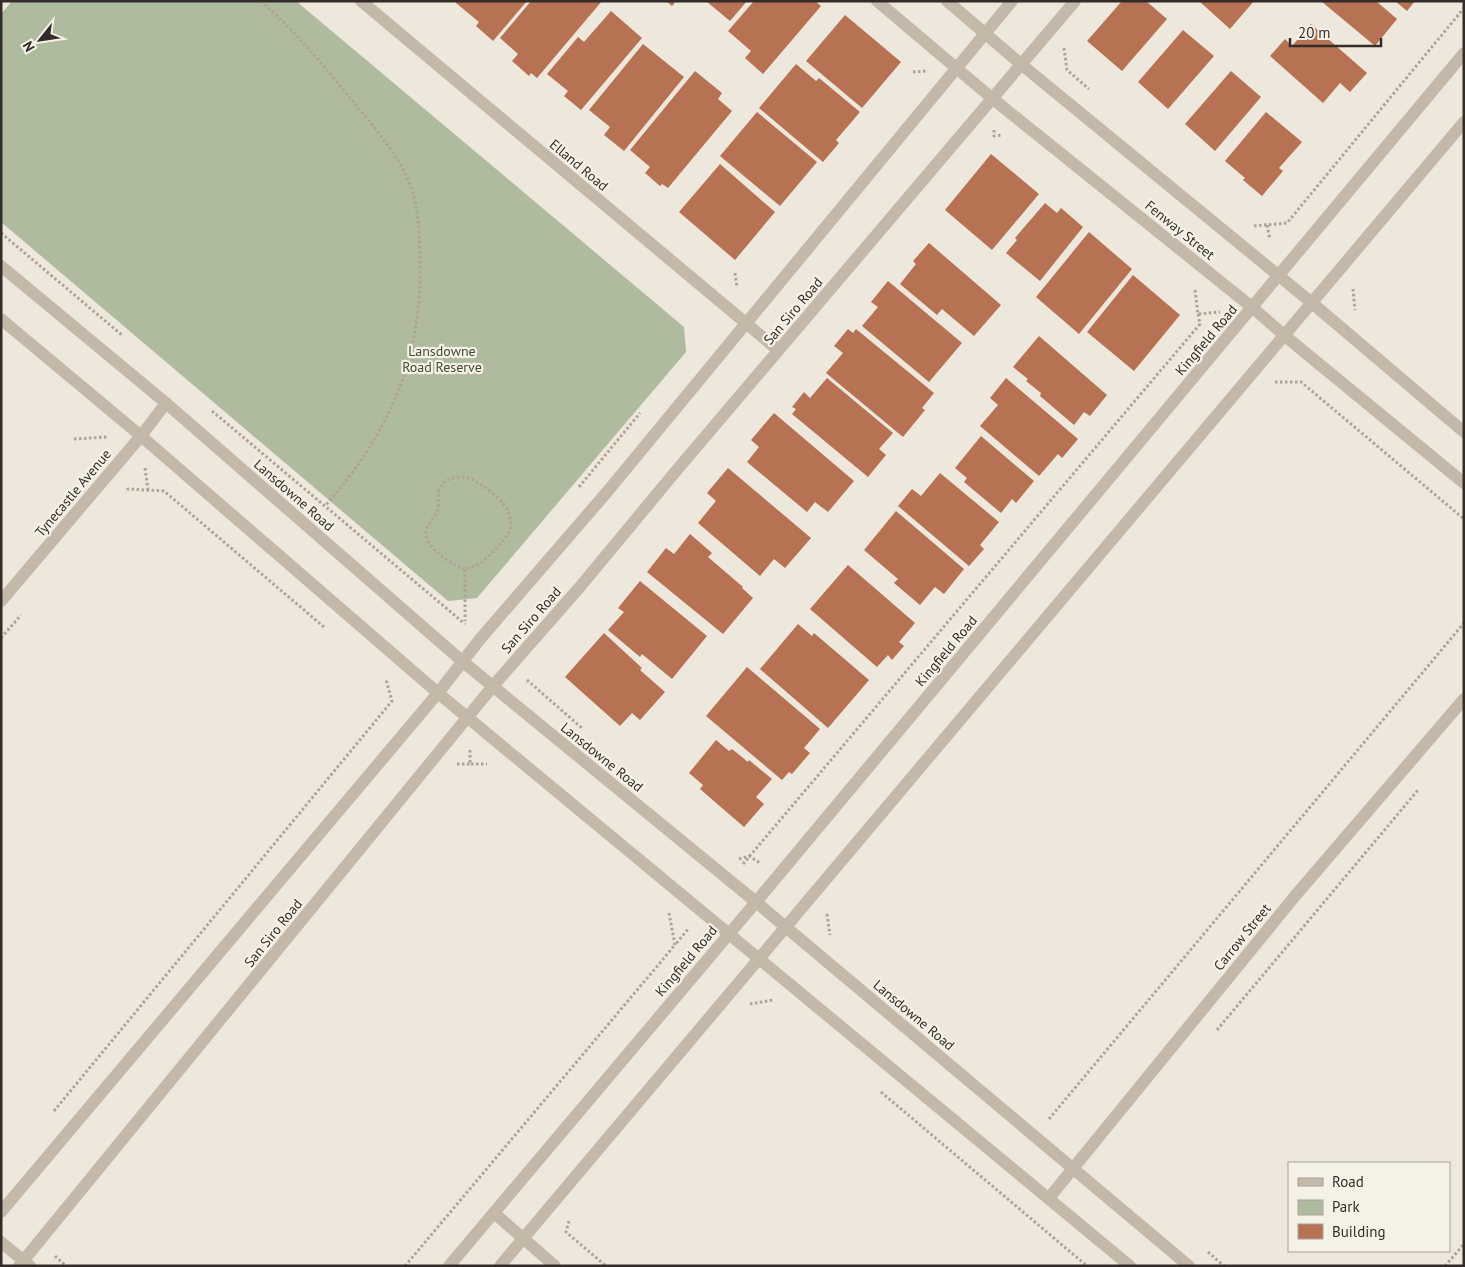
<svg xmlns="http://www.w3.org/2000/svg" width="1465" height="1267" viewBox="0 0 1465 1267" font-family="'PT Sans',sans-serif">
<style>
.green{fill:#afbb9e}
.building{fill:#b67252}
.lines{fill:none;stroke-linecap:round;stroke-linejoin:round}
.path{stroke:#b0a294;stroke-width:3;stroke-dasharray:2.5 2.5;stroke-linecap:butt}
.street{stroke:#c4b8a9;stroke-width:12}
.labels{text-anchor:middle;stroke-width:4.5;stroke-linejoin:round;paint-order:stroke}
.street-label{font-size:14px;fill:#332c28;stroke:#f6f1e7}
.park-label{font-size:14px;fill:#404e2f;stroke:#f6f1e7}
</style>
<rect width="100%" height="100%" fill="#eee7dc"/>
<polygon class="green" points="12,1 296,1 684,327 686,352 477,598 448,601 1,222 1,14"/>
<g class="building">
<polygon points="457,1 527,1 493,41 476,26 479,22 456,3"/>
<polygon points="531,1 602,1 537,78 531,73 529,76 512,61 518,54 500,38"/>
<polygon points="666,1 676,1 672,6"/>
<polygon points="706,1 747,1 730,21"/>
<polygon points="754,1 815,1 821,6 763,74 745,58 751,51 728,31"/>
<polygon points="1122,1 1146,1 1167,19 1122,71 1087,41"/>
<polygon points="1199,1 1254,1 1230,29"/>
<polygon points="1321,1 1376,1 1397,19 1375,46"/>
<polygon points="1395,1 1415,1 1407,11"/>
<polygon points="611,11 642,38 581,110 564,96 568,91 547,74 578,37 584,42"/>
<polygon points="845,15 901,62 862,108 806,61"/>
<polygon points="1311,24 1367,73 1350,92 1340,83 1323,103 1270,56 1285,39 1292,46"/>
<polygon points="1183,30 1214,56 1168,109 1138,82"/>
<polygon points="643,44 684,77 624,151 604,135 610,127 589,110"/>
<polygon points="796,64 816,81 819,78 860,112 836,140 839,143 823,162 759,108"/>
<polygon points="695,71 722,93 718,99 732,111 668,188 662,184 660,186 645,173 650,167 630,150"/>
<polygon points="1231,71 1261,97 1215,151 1185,124"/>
<polygon points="757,112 817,162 780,206 720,156"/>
<polygon points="1266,112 1302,142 1279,168 1283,171 1262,196 1243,180 1245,178 1225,161"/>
<polygon points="991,154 1039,194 992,250 945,210"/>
<polygon points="720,164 775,212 735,260 679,212"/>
<polygon points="1045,203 1057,213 1061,208 1083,227 1040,281 1006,253 1017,240 1015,238"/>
<polygon points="1089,232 1132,269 1079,334 1036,297"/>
<polygon points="929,243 1001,305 974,336 942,309 937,315 900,284 916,264 913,261"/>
<polygon points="1133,275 1180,315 1134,371 1087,332"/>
<polygon points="888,281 962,343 929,382 862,326 878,307 871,302"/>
<polygon points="848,329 853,333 856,329 934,393 922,408 925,410 903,437 826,373 843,353 834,346"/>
<polygon points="1039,336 1107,395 1090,416 1084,412 1074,425 1040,396 1041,393 1026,381 1028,379 1013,367"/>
<polygon points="827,378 893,433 879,449 886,455 868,477 792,414 796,409 792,407 804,392 810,398"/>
<polygon points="1006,378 1078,439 1062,458 1058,454 1039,476 980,426 998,405 990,398"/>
<polygon points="774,413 854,481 828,512 815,502 807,512 747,462 759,447 751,440"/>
<polygon points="981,436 1034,481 1016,503 1012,499 1001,513 964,482 967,478 955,468"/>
<polygon points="728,468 811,538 785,568 774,559 760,576 698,523 716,501 707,493"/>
<polygon points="940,473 999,522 980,545 984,549 969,566 898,506 912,489 921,496"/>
<polygon points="896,511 964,569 944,594 935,587 920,605 894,583 898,579 864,550"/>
<polygon points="690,534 712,553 708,557 743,587 742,588 753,598 723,634 647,572 666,548 674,554"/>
<polygon points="848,565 915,623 899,642 904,646 892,660 888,655 877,667 810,609"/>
<polygon points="640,581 707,636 672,679 642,654 640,657 608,630 624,612 618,608"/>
<polygon points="798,624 812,636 814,633 869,680 828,728 760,669"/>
<polygon points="604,633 642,668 640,670 665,692 640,720 632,713 620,726 565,677"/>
<polygon points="747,667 820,729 804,748 810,753 792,774 789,772 782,780 706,716"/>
<polygon points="716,740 729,751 732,749 748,762 749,760 772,779 756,797 764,804 744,827 700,789 703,785 689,773"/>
</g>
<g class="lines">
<g class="path">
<path d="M261 1C295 31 323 65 351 99 372 125 402 158 412 190 419 212 419 235 420 258 422 359 391 431 325 506"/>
<polyline points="1064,48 1067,70 1089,89"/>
<polyline points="913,72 926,71"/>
<polyline points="994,130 994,136 1002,135"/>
<polyline points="1267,225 1270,239"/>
<polyline points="1254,226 1287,223 1464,8"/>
<polyline points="1,233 123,336"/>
<polyline points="735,273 737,287"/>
<polyline points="1353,289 1355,310"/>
<polyline points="1195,290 1198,314 1220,312"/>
<polyline points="1275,382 1301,382 1464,519"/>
<polyline points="212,411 465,624"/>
<polyline points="74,439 107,437"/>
<polyline points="145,468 148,490"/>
<polyline points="579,487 640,413"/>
<polyline points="127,490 128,489 164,491 324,627"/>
<path d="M465 569C453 566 424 547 426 532 427 524 436 517 438 509 439 502 437 496 439 490 443 477 460 475 471 479 482 484 494 494 502 502 509 509 514 524 508 534 504 541 487 559 479 564 475 566 470 568 465 569V621"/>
<polyline points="1,638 21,615"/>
<polyline points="527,680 583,729"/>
<polyline points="470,750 470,764 487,764"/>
<polyline points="457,764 470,764"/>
<polyline points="739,859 749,856 760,863"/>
<polyline points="743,864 1200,324 1198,314"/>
<polyline points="669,913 675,945 689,928"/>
<polyline points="827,914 830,935"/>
<polyline points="750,1004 773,1000"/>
<polyline points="1217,1030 1418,790"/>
<polyline points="881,1092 1087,1266"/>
<polyline points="54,1111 392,701 386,680"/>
<polyline points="1049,1119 1464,623"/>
<polyline points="569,1221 566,1232 606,1266"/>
<polyline points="1208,1252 1224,1266"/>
<polyline points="55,1256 66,1266"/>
<polyline points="405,1266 675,945"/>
<polyline points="1445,1266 1464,1244"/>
</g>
<g class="street">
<polyline points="361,1 778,350"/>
<polyline points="877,1 993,99 1253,308 1285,336 1464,483"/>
<polyline points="947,1 1022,65 1312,303 1464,432"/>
<polyline points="1,266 166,403 462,661 756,902 1189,1266"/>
<polyline points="1,319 141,436 438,693 1130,1266"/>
<polyline points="1,601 141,436 166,403"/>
<polyline points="1049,1198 1295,896 1464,699"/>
<polyline points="1,1212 438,693 481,638 607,492 1012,1"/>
<polyline points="494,1213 555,1266"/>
<polyline points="1,1242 30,1266"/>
<polyline points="19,1266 493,686 579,588 676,471 1075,1"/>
<polyline points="449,1266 756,902 1464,53"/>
<polyline points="500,1266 1464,122"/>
</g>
</g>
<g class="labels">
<g class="street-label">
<text transform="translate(579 165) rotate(40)" y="5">Elland Road</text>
<text transform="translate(1180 230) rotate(39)" y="5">Fenway Street</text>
<text transform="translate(793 311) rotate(-50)" y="5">San Siro Road</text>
<text transform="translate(1206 340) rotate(-50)" y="5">Kingfield Road</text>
<text transform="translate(73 493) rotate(-50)" y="5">Tynecastle Avenue</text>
<text transform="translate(294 495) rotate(41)" y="5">Lansdowne Road</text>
<text transform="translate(531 620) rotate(-49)" y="5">San Siro Road</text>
<text transform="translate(946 651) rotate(-50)" y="5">Kingfield Road</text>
<text transform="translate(602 757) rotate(39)" y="5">Lansdowne Road</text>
<text transform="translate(273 933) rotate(-51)" y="5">San Siro Road</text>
<text transform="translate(1242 937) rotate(-51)" y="5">Carrow Street</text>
<text transform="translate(686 961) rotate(-50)" y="5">Kingfield Road</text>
<text transform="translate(914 1015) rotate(40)" y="5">Lansdowne Road</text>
</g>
<g class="park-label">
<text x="442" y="356">Lansdowne<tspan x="442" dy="16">Road Reserve</tspan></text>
</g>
</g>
<rect width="1465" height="1267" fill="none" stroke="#332c28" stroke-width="5"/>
<rect x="1288" y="1162" width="162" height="90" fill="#f6f1e7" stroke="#a8a29b"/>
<rect x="1298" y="1178" width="25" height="8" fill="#c4b8a9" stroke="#a8a29b"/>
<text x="1332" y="1187" font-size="15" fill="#332c28">Road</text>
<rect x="1298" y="1200" width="25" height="15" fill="#afbb9e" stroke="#a8a29b"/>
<text x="1332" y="1212" font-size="15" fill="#332c28">Park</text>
<rect x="1298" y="1224" width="25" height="15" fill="#b67252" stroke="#a8a29b"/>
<text x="1332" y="1237" font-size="15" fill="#332c28">Building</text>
<g transform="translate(40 40) rotate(240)" stroke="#f6f1e7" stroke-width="4" paint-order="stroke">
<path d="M0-4L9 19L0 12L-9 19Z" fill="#332c28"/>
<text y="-8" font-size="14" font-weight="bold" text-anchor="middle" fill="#332c28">N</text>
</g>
<path d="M1290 38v8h91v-8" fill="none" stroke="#332c28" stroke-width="2.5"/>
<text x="1298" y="38" font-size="15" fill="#332c28" stroke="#f6f1e7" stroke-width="4" paint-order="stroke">20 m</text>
</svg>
